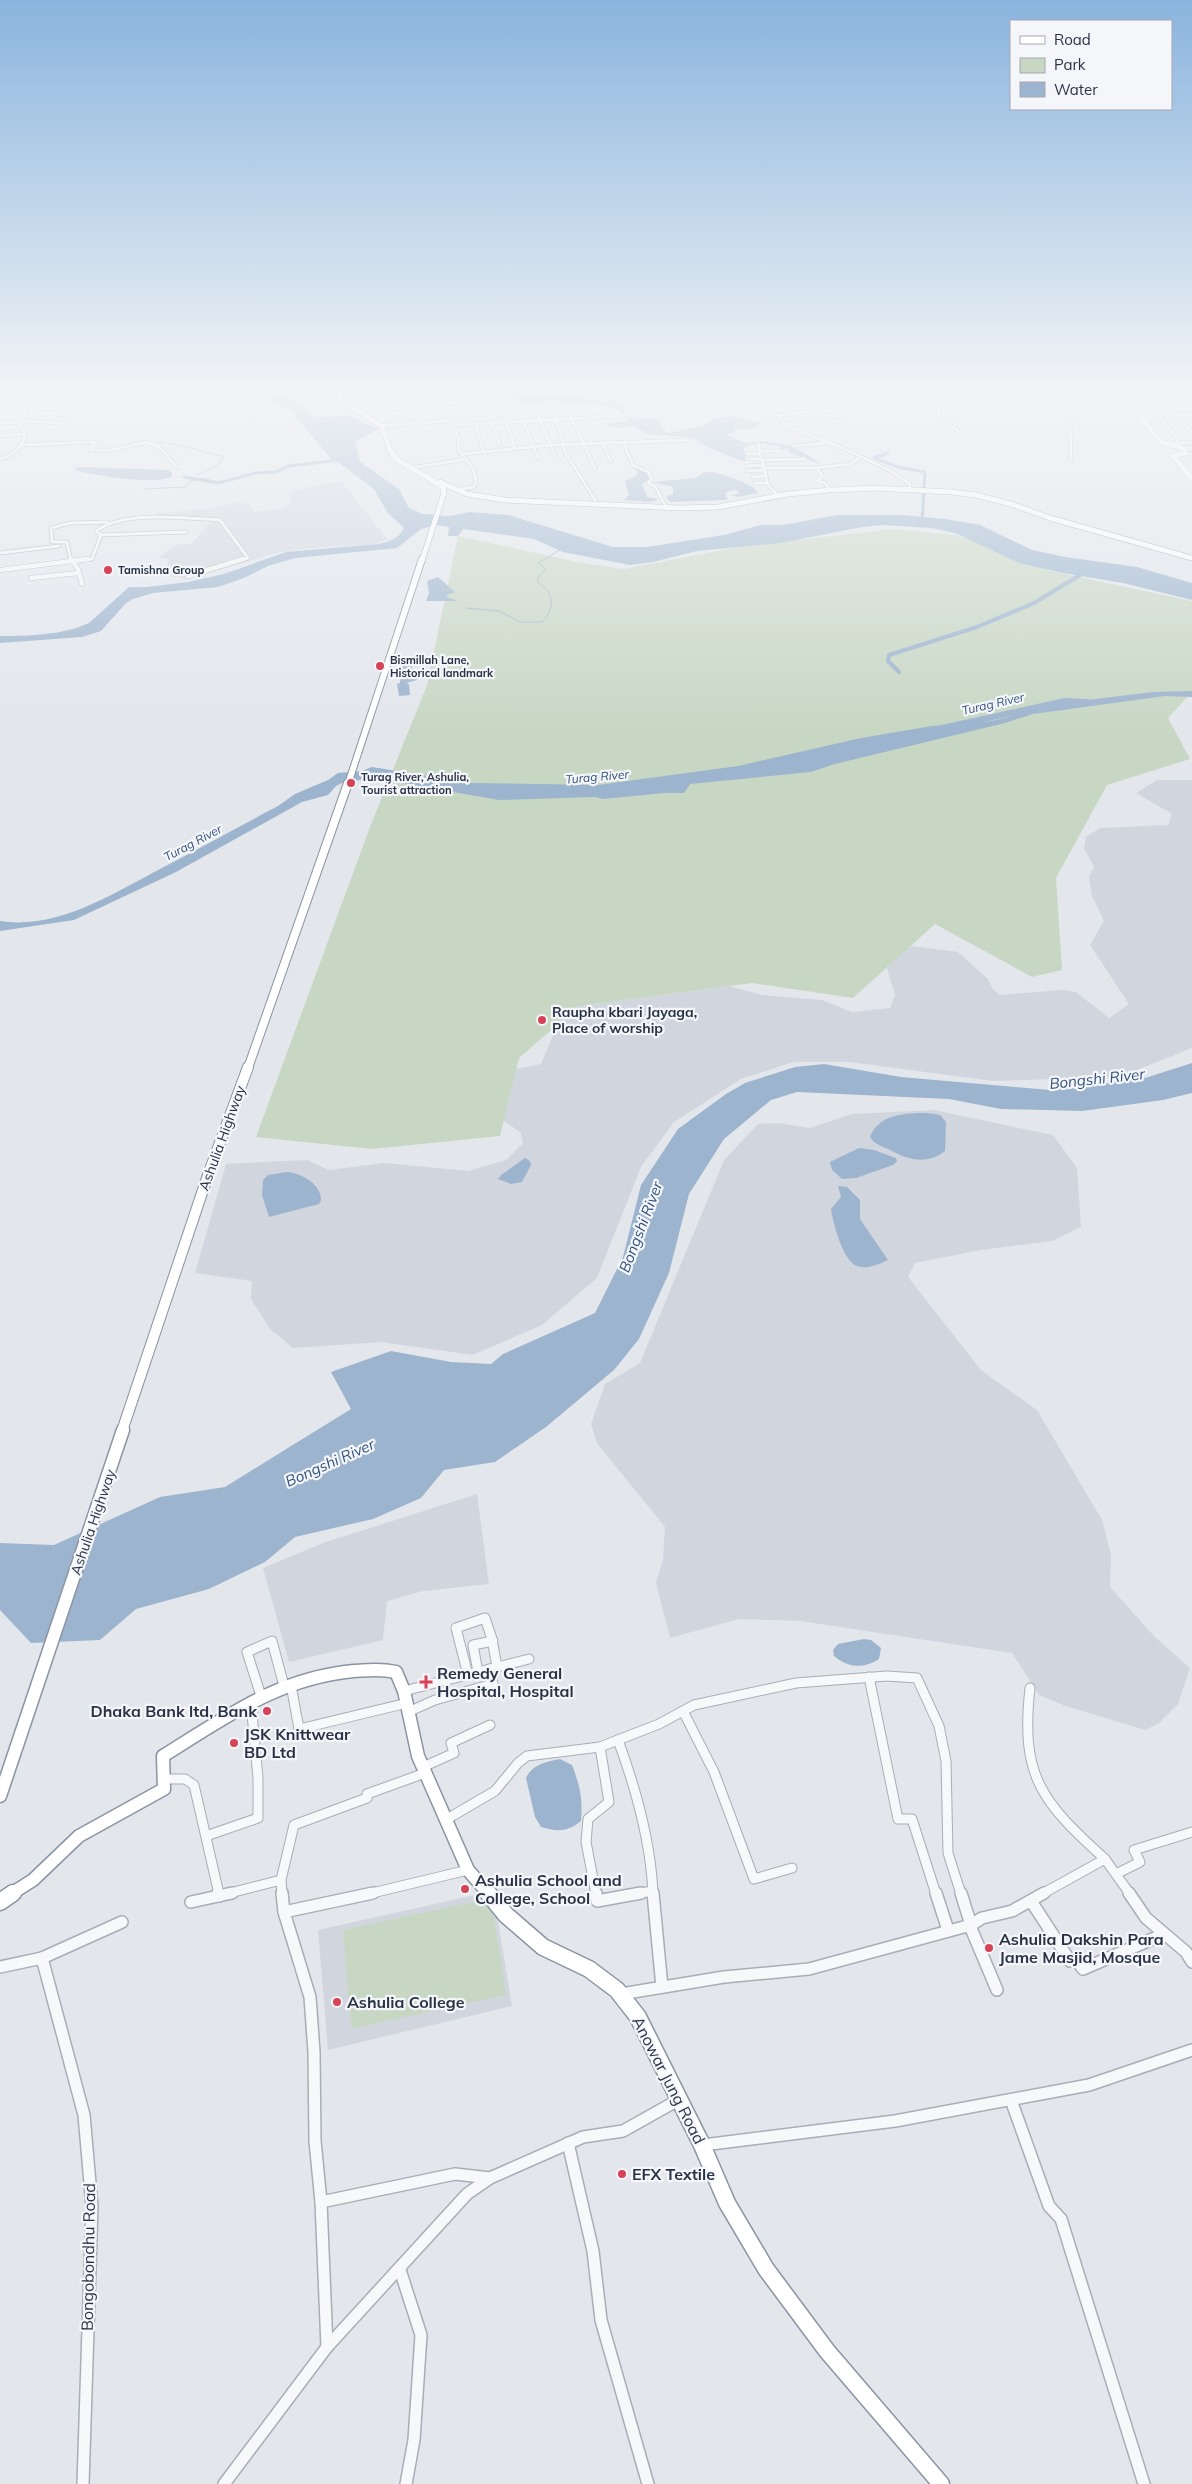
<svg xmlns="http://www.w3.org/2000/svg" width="1192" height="2484" viewBox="0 0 1192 2484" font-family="Mulish,sans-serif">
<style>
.built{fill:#d1d6de}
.green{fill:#c8d7c4}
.water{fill:#9db4ce}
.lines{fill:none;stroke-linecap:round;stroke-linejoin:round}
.stream{stroke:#9db4ce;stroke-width:1}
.canal-far1{stroke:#9db4ce;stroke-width:3}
.canal{stroke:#9db4ce;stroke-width:4}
.river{stroke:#9db4ce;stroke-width:6}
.minor-far3-casing{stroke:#a8adb7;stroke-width:4.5}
.minor-far2-casing{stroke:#a8adb7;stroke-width:5.5}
.minor-far1-casing{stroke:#a8adb7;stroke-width:11}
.minor-casing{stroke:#a8adb7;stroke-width:14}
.major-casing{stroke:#a2abb9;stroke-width:5.5}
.highway-far5-casing{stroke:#8a94a4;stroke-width:6}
.highway-far4-casing{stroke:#8a94a4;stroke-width:8}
.highway-far3-casing{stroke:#8a94a4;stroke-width:10}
.highway-far2-casing{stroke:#8a94a4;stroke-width:12}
.highway-far1-casing{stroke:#8a94a4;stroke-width:15}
.highway-casing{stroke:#8a94a4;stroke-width:19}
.minor-far3{stroke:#f7f8fa;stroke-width:3}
.minor-far2{stroke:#f7f8fa;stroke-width:4.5}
.minor-far1{stroke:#f7f8fa;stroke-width:9}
.minor{stroke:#f7f8fa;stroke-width:11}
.major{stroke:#fff;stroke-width:4.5}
.highway-far5{stroke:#fff;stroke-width:5}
.highway-far4{stroke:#fff;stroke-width:6}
.highway-far3{stroke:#fff;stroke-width:8}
.highway-far2{stroke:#fff;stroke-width:10}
.highway-far1{stroke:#fff;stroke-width:12}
.highway{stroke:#fff;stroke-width:16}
.rail{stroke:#7c8597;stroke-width:1;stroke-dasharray:1 2.5;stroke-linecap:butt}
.poi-dot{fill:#d74356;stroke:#f4f6f9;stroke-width:2}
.labels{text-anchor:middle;stroke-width:4.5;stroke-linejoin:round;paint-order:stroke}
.far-poi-label{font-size:11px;font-weight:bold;fill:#2a3346;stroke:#f4f6f9;text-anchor:start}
.far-water-label{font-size:12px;font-style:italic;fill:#31517d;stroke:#f4f6f9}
.poi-label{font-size:14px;font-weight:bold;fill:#2a3346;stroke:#f4f6f9;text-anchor:start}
.street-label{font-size:14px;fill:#2a3346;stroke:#f4f6f9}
.water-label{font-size:15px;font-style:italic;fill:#31517d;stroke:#f4f6f9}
.near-poi-label{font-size:16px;font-weight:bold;fill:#2a3346;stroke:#f4f6f9;text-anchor:start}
.near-street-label{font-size:16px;fill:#2a3346;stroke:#f4f6f9}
</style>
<rect width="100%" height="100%" fill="#e3e7ec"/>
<g class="built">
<polygon points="341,481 388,540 369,545 321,547 280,552 184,580 180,577 165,576 168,559 159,557 179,544 191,544 212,521 197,520 197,518 155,518 156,513 200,510 245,501 255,512 285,508 290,505 291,500 289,491"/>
<polygon points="1157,780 1192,780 1192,1048 1119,1077 993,1081 849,1062 793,1062 741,1079 674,1122 641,1167 597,1278 542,1325 473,1355 381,1342 293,1348 270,1329 251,1299 252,1281 195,1273 226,1164 307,1160 329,1170 384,1163 468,1171 506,1160 523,1143 521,1133 504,1121 500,1072 541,1064 556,1028 579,1006 729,986 762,995 822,1000 852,1012 890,1008 895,995 887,969 892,958 912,946 958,952 988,979 992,988 1000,995 1063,990 1076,992 1109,1018 1129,1004 1090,945 1104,921 1092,896 1089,877 1094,867 1084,848 1086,837 1100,828 1168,825 1172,814 1136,793"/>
<polygon points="934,1110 1053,1135 1077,1168 1081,1227 1052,1241 981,1250 915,1263 908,1277 981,1370 1037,1410 1102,1520 1111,1555 1110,1587 1155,1637 1190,1668 1178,1704 1158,1724 1145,1730 1063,1705 1039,1695 1012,1653 800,1621 739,1619 670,1638 656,1583 663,1559 665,1527 597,1443 591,1424 605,1384 640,1363 724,1160 758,1124 779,1123 810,1128 852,1114"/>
<polygon points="477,1494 489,1584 423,1591 387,1601 383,1640 289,1662 263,1568 323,1543"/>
<polygon points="493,1891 512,2006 328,2050 318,1930"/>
</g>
<g class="green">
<polygon points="894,529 956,535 1051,571 1192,601 1192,692 1168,718 1190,759 1107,785 1056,878 1062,970 1032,977 935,924 853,998 752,983 579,1006 519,1058 500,1136 372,1149 256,1137 370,827 427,685 458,536 577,562 624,569 744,546"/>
<polygon points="491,1898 506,1995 351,2029 343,1930"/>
</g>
<g class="water">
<path d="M259 385H279C287 400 306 407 318 418L349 415 378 429 355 442 360 462 399 489 409 508 423 514 450 516 469 512 508 515 613 547H647L724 535 761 525H783L837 515H902L946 519 980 525 1032 550 1065 557 1137 567 1192 583V600L1123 583 1063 573 1019 563 955 533 931 528 883 525 862 527 781 543 697 551 653 562 630 565 563 552 534 539 463 529 458 536H448L449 527 437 525 421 529 397 548 295 558 268 566 244 578 218 587 153 593 133 599 126 603 101 631 82 637 0 643V636C29 636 63 635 89 623L129 587H147L188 582 224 574 286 552 379 544C391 541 398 539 404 528L388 513 374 489 338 462 294 466 278 473H261L223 483C213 483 205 477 194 481L191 479 204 478 222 482 261 472H280L292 466H307L332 460 292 412 274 404 259 390Z"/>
<path d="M547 385 606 386 599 388 606 390 583 395C594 404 604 398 617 401L615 404 628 407 624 408 625 414H622L616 408 611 407 552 401 525 405 513 400 512 397 516 395 509 394 514 391 544 388Z"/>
<path d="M734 416 762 423 752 429H733L736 432 726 435 746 443 763 441 792 446 822 464 790 453 788 449H781L779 446C767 444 755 441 744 448L746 461H742L707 447 693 438 648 434 633 426 616 428 603 424 628 421 627 417 660 419 659 422 666 432 670 433 702 426 714 419Z"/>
<path d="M80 467 168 470 172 472V476C160 486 87 475 73 469Z"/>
<polygon points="638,468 645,472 650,478 642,484 647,497 659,499 650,502 624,500 629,495 625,481 636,476 638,471 634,469"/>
<path d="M710 472C720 473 754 483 758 493L736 497 732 495 740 493 736 490 725 492 727 495 725 496 728 499 724 500 670 502 666 497 673 494V487L653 482 696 478 702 473Z"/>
<polygon points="438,577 455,592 447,595 447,597 458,601 426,601 429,593 427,581"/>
<polygon points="410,662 417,680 406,683 409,684 410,695 399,696 397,684 400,683 401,663"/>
<path d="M1192 691V697L1165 696 1033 714 1005 723 835 764 811 772 690 784 684 793H664L603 799 595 797 499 800 402 783 366 781 365 779 342 783 336 786 328 795 302 802 176 872 74 920 0 931V921C57 930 112 894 160 869 199 849 238 827 278 806L295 794 328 780 338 773 362 771 372 767 471 783 598 785 738 766 861 738 932 726 991 721 1012 716 1029 707 1153 692Z"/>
<polygon points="1192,1063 1192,1093 1163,1100 1082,1111 1001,1109 949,1099 797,1092 771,1100 724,1139 689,1194 669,1273 639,1339 614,1370 546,1427 495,1462 444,1470 421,1498 373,1519 295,1537 265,1562 209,1589 136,1609 100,1640 31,1643 0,1610 0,1543 54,1545 160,1497 225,1487 351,1409 331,1372 391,1351 451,1362 491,1364 503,1354 595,1313 623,1257 641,1185 678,1129 726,1094 745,1083 795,1067 824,1064 901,1077 1050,1090 1142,1079"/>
<path d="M927 1113 940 1115 946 1122 945 1151C927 1165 908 1160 890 1150 882 1146 875 1145 870 1137 879 1114 905 1113 927 1113Z"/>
<polygon points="859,1148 874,1150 896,1158 897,1161 893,1165 856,1178 842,1179 832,1170 830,1162"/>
<polygon points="525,1158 530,1161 531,1165 522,1182 511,1184 498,1179 501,1175"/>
<path d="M287 1172C301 1173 321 1184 321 1200L319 1204 269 1217 262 1195 263 1180 268 1175Z"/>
<path d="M838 1186 847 1187 860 1200V1219L888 1260C879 1264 867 1270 857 1266 843 1261 833 1223 831 1209L841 1197Z"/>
<path d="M864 1639 871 1640 881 1648 879 1659C864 1669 848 1668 834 1656L833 1650 838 1644Z"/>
<path d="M560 1759 572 1765C580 1785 583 1800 581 1821 568 1832 557 1832 541 1827L535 1817 526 1778C533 1764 545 1762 560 1759Z"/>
</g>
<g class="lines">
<g class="stream">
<path d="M157 443C176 441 204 453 224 457L217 466 198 474 196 479"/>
<polyline points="144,489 185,487 191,482 190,479"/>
<path d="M466 608 499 611 520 622H542C556 608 554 592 537 582L539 576 546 569 538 563 560 550"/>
</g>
<g class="canal-far1">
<polyline points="888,453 874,458 898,467 925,472 922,522"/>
<polyline points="184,477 218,483 256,473 276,472 288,466 332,461"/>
</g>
<polyline class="canal" points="899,672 888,661 889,655 977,627 1034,603 1085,572"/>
<polyline class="river" points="942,728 1065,701 1087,702"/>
<g class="minor-far3-casing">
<g id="minor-far3">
<polyline points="443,385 440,391 443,397 441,412 458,435 459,451 473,468 476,482 474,487 455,490"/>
<polyline points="490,385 494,391"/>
<polyline points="749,385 751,387 746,389 747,393 744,397 747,402 772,412 790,428 836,445 889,470 910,484 909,489"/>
<polyline points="828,385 835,391 834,396"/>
<polyline points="916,385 944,394 949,399 937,410 940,417 956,424 953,427 960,433"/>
<polyline points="1069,385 1071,459"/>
<polyline points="1132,385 1177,438 1178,443 1173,444"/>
<polyline points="283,387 293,385"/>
<polyline points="751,387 782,390 799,405"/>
<path d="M0 388 6 392H14L26 412 20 425 25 437C20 448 12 456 0 459"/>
<polyline points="1034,389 1036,385"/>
<polyline points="14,392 112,386"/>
<polyline points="364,394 366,397"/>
<polyline points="945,395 995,385"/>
<polyline points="1192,395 1159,395 1192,433"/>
<polyline points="788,396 818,394 827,402"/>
<polyline points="949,398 979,396"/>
<polyline points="1145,401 1192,401"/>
<polyline points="442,403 505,400"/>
<polyline points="307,405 343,402"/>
<polyline points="565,405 595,468"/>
<polyline points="549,406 559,428 565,452 595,500"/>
<polyline points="660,406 726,396 736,390 746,389"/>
<polyline points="1171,408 1192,408"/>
<polyline points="503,410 515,448"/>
<polyline points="26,412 67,415 85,409"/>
<polyline points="537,413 555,456"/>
<polyline points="394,414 414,412"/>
<polyline points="521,415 538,458"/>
<polyline points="1177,415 1192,415"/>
<polyline points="776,416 805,412"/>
<polyline points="490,417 500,446"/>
<polyline points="799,417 816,414 842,417"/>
<polyline points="474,418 483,451"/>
<polyline points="23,421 63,423"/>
<polyline points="0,423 22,422"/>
<polyline points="419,423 448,421"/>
<polyline points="451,425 622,416 650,408 677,391 701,385"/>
<polyline points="784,425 801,424"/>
<polyline points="382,426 419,423 409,405 406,385"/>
<polyline points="0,436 24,434"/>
<polyline points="623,442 633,465 648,472 652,479 648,483 655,486 666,507"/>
<polyline points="603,443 611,462"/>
<polyline points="758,444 768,485 779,496"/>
<polyline points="20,445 96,442 90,450 111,450 147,442 159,447 177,467"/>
<polyline points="793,446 825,443"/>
<polyline points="1180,446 1178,443 1192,442"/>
<polyline points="1185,448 1192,448"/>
<polyline points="759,451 781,451"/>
<polyline points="462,454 551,445 690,440"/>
<polyline points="747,454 760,454"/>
<polyline points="1180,454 1192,454"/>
<polyline points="750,459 761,459"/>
<polyline points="762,460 805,459"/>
<polyline points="747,466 762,465"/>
<polyline points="411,468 466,459"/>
<polyline points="763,468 816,468"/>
<polyline points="748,471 764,470"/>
<polyline points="753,477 766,476"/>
<polyline points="755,483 767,483"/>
<polyline points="830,490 825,483 817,481 822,477 822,474 816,468 851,464 860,457"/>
<polyline points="101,535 186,532"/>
<polyline points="0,553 59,546"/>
<polyline points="71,561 67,542 52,542 51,528 70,523 107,522"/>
<path d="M78 561 92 559 101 535 96 531C124 510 186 518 220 520L248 558 239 561"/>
</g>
</g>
<g class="minor-far2-casing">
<g id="minor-far2">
<polyline points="71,559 78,569 82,584"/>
<polyline points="0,570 88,559"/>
<polyline points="188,576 243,559"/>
<polyline points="31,578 78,573"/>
</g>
</g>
<g class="minor-far1-casing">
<g id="minor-far1">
<polyline points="478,1672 473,1645 493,1641"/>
<polyline points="468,1675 456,1628 485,1618 492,1639 497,1667"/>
<polyline points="869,1677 898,1819 912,1819 936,1894"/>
<polyline points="291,1685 299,1729 407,1703"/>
<path d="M1030 1688C1020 1777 1042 1802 1105 1859"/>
<polyline points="404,1691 529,1659"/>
<polyline points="261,1696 247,1652 272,1641 284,1686"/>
<polyline points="683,1711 714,1772 754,1879 792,1868"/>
<polyline points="408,1712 435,1700 493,1684 489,1669"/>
<path d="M618 1740C636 1789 651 1842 653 1894"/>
<polyline points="423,1767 454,1753 451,1743 490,1725"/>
<polyline points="167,1779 185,1779 194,1785 219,1894"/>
<polyline points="447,1819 495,1791 518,1763 527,1756 600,1747 659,1724 694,1705 796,1683 887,1676 917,1678 939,1726 946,1761 948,1853 961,1894"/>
<polyline points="206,1836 258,1818 258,1778 251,1703"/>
<polyline points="1116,1874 1140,1862 1134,1850 1192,1832"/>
<polyline points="281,1880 294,1825 367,1798 367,1794 425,1773"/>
<polyline points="226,1894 281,1880 282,1894"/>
<polyline points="368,1894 468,1870"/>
<polyline points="596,1894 586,1842 588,1819 609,1802 600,1747"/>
<polyline points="634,1894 653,1891"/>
<polyline points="1042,1894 1105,1859 1130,1894"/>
</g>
</g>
<g class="minor-casing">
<g id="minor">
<polyline points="218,1893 219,1896"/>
<polyline points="282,1893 284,1912 310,1997 314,2052 315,2141 321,2202 327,2347"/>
<polyline points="596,1893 597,1901 641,1893"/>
<polyline points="653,1893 662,1987"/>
<polyline points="936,1893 948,1930"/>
<polyline points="961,1893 971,1925"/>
<polyline points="1129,1893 1146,1918 1186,1952 1192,1962"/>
<polyline points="1031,1901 1070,1961 1076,1959 1083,1969 1164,1934"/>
<polyline points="191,1902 232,1893"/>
<polyline points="284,1912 373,1893"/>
<polyline points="970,1926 997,1990"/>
<polyline points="42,1958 122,1922"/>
<polyline points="0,1967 42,1958 84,2115 92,2206 83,2484"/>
<polyline points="621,1994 724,1977 809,1969 971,1925 982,1918 1012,1911 1044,1893"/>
<polyline points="1011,2100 1049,2206 1061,2219 1144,2484"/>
<polyline points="568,2143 593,2251 601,2320 648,2484"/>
<polyline points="703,2145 895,2121 1089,2085 1192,2050"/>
<polyline points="321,2202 455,2174 490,2178"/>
<polyline points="400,2270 421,2335 414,2440 406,2484"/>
<polyline points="224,2484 327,2347 467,2194 490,2178 583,2137 623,2131 680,2099"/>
</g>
</g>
<g class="major-casing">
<polyline id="major" points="1115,385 1161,442 1185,449 1185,453 1173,456 1192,479"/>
</g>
<g class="highway-far5-casing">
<g id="highway-far5">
<polyline points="342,385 339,397 341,400 382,426 390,451 398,460 443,487 444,493 422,561"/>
<polyline points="440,482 467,494 505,500 680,508 718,507 788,494 830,490 875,488 951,492 976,495 1014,505 1050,518 1192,558"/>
</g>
</g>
<g class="highway-far4-casing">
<polyline id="highway-far4" points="348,784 422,559"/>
</g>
<g class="highway-far3-casing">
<polyline id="highway-far3" points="248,1068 348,783"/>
</g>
<g class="highway-far2-casing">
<polyline id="highway-far2" points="122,1431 208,1175 248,1067"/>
</g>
<g class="highway-far1-casing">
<g id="highway-far1">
<polyline points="0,1796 123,1430"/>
<path d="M11 1894 33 1880 79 1836 164 1789 163 1756C226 1717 278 1678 354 1671 369 1670 381 1669 396 1672L404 1691 418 1756 468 1870 489 1894"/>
</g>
</g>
<g class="highway-casing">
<g id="highway">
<polyline points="488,1893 506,1915 543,1947 589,1969 617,1990 638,2017 702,2145 727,2203 766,2269 827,2351 941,2484"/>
<polyline points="0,1902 13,1893"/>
</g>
</g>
<use href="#minor-far3" class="minor-far3"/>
<use href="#minor-far2" class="minor-far2"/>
<use href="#minor-far1" class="minor-far1"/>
<use href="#minor" class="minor"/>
<use href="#major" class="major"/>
<use href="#highway-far5" class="highway-far5"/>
<use href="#highway-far4" class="highway-far4"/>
<use href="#highway-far3" class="highway-far3"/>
<use href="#highway-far2" class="highway-far2"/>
<use href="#highway-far1" class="highway-far1"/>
<use href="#highway" class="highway"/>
<polyline class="rail" points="1082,385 1086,393"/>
</g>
<linearGradient id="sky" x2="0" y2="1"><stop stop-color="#8ab4de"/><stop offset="0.53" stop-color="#f2f4f6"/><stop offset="1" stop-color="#f2f4f6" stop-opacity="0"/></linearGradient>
<rect width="1192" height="733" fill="url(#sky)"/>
<g class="poi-dot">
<circle cx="108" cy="570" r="5"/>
<circle cx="380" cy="666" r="5"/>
<circle cx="351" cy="783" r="5"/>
<circle cx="542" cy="1020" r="5"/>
<path d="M423.5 1674.5h5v5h5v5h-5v5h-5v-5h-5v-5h5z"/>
<circle cx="267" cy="1711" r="5"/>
<circle cx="234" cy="1743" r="5"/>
<circle cx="465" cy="1889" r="5"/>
<circle cx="989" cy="1948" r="5"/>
<circle cx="337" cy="2002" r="5"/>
<circle cx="622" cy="2174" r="5"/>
</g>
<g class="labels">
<g class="far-poi-label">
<text x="118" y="574">Tamishna Group</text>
<text x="390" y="664">Bismillah Lane,<tspan x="390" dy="13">Historical landmark</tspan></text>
<text x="361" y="781">Turag River, Ashulia,<tspan x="361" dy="13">Tourist attraction</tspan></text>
</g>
<g class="far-water-label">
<text transform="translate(993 704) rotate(-13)" y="4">Turag River</text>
<text transform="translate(597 777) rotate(-5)" y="4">Turag River</text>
<text transform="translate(193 843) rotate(-28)" y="4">Turag River</text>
</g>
<g class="poi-label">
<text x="552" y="1017">Raupha kbari Jayaga,<tspan x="552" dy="16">Place of worship</tspan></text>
</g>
<g class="street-label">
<text transform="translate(222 1138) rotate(-70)" y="5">Ashulia Highway</text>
<text transform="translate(93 1522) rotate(-71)" y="5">Ashulia Highway</text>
</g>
<g class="water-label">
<text transform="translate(1097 1079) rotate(-6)" y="5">Bongshi River</text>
<text transform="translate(641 1227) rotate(-69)" y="5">Bongshi River</text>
<text transform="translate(330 1463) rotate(-24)" y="5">Bongshi River</text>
</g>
<g class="near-poi-label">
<text x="437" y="1679">Remedy General<tspan x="437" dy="18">Hospital, Hospital</tspan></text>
<text x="257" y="1717" text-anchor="end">Dhaka Bank ltd, Bank</text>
<text x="244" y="1740">JSK Knittwear<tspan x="244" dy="18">BD Ltd</tspan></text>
<text x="475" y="1886">Ashulia School and<tspan x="475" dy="18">College, School</tspan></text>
<text x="999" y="1945">Ashulia Dakshin Para<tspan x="999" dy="18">Jame Masjid, Mosque</tspan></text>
<text x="347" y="2008">Ashulia College</text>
<text x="632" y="2180">EFX Textile</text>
</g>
<g class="near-street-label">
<text transform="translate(669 2080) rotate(63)" y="6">Anowar Jung Road</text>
<text transform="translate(88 2257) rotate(-89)" y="6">Bongobondhu Road</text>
</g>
</g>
<rect x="1010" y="20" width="162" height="90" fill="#f4f6f9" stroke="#a3a8b1"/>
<rect x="1020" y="36" width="25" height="8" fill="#ffffff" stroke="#a3a8b1"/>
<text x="1054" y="45" font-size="15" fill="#2a3346">Road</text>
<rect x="1020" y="58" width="25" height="15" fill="#c8d7c4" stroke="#a3a8b1"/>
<text x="1054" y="70" font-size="15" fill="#2a3346">Park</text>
<rect x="1020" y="82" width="25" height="15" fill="#9db4ce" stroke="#a3a8b1"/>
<text x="1054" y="95" font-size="15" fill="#2a3346">Water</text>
</svg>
